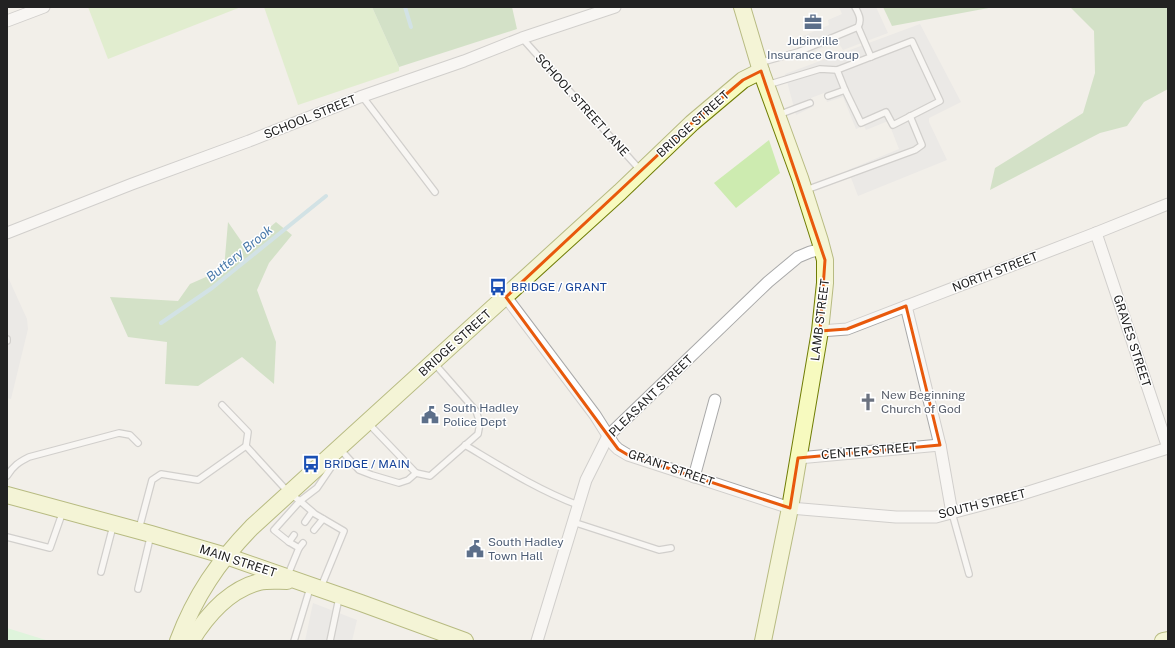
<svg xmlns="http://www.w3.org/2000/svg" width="1175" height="648" viewBox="0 0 1175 648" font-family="'Public Sans',sans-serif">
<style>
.grass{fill:#cdebb0}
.forest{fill:#add19e}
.park{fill:#c8facc}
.parking{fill:#e2e2e2}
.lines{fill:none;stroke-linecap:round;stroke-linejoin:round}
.stream{stroke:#aad3df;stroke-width:4}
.lane-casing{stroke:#a9a9a9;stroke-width:8}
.street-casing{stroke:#a9a9a9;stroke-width:13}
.secondary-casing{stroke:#707d05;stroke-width:18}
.lane{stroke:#fff;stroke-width:5.5}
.street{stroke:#fff;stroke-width:11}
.secondary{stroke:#f7fabf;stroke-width:16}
.marked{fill:none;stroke:#e8590c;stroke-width:3;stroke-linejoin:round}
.labels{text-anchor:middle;stroke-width:3;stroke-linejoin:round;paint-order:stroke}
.service-label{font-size:12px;fill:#4e5e75;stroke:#fff;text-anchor:start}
.street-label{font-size:12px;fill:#222;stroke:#fff}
.transit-label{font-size:12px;fill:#164399;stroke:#fff;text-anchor:start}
.worship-label{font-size:12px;fill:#5b616d;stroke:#fff;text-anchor:start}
.water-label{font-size:13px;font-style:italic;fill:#4a7aab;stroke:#fff}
</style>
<rect width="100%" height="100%" fill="#f2efe9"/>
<g class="grass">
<polygon points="88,7 241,7 108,59"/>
<polygon points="264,7 372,7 399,67 399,71 298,105"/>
<polygon points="769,140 780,173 736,208 714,183"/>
</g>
<g class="forest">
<polygon points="372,7 512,7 517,29 399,67"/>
<polygon points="883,7 994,7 892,26"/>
<polygon points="1070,7 1168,7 1168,89 1144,102 1127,126 1100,133 990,190 995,168 1083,113 1095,73 1094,31"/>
<polygon points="228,222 246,248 276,222 292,235 269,263 257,290 276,342 274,384 242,357 198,386 165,384 167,342 128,337 110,297 178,301 190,284 224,269"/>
</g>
<polygon class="park" points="7,628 49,641 7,641"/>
<g class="parking">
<polygon points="839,7 876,7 888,33 843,50 838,42 802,56 803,36 829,25 828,20 842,14"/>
<polygon points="920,24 961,102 929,118 929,122 947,160 858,196 848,170 899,149 888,121 866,130 864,126 856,129 843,97 827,102 824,93 811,98 814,106 796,115 785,74"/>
<polygon points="7,275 27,319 28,329 11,399 7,398"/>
<polygon points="313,603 357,620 352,641 305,641"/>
</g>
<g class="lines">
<g class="stream">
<polyline points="405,7 411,27"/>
<polyline points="161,323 212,288 326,196"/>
</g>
<g class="lane-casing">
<g id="lane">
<polyline points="858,27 871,57"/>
<polyline points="522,38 641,171"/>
<path d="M759 63 798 52 858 27C862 20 859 14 855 7"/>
<polyline points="837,70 845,90"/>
<polyline points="767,85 820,69 837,70 912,41 940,101 893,125 886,112 861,123 845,90 828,96"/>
<polyline points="362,96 435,192"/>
<polyline points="778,115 810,103"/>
<polyline points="806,190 915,150 922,145 910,116"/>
<polyline points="7,339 7,341"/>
<polyline points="222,405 248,432 246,446 289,493 300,501 317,488 332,466 326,461"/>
<path d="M465 445C502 467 538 490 578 505"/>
<polyline points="340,449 359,470 372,475 399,483 408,480 416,473 369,424"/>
<polyline points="416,473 430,476 478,434 480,423 476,411 434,363"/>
<path d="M7 476C13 466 19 462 29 457L119 433 130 435 138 443"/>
<polyline points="952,513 969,574"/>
<polyline points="305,522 312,512"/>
<polyline points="573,522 659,550 671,548"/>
<polyline points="139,529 152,480 161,474 198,480 246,446"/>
<polyline points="314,530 323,519"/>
<polyline points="7,537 50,548 63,511"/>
<polyline points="289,542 294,535"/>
<polyline points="303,543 299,548 289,542 274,530 300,501 315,514 344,531 321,587"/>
<polyline points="101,572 113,526"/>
<polyline points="287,577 299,548"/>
<polyline points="138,589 151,534"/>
<polyline points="294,641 310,588"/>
<polyline points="330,641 339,598"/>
</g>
</g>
<g class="street-casing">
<g id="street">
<polyline points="7,21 44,7"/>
<polyline points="7,233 132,184 249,141 360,97 464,61 522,38 615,7"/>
<polyline points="506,297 595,415 614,445 618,449 628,455 790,508 896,517 936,517 1019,495 1168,448 1096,233"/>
<polyline points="906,306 940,445 952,513"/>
<polyline points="820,331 847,329 1096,233 1168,204"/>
<polyline points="798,458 940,445"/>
<polyline points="694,477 715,400"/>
<polyline points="537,641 586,480 608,436 768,282 798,257 810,252 822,249"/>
</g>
</g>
<g class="secondary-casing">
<g id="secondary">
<polyline points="742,7 761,71 800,178 820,241 825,260 825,283 820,331 790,508 763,641"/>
<polyline points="7,495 151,534 226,556 361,603 465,641"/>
<path d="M178 641C195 596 218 562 252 527L620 192 692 123 743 80 761 71"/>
<path d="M191 641C207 615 228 590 259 582 268 580 277 581 287 581"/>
<polyline points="1163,641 1168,640"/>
</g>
</g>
<use href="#lane" class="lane"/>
<use href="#street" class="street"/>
<use href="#secondary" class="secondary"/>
</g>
<path d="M0 0H1175V648H0ZM761 71 825 260 820 331 847 329 906 306 940 445 798 458 790 508 628 455 618 449 506 297 692 123 743 80Z" fill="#f2efe9" fill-opacity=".55" fill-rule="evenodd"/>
<path class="marked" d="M761 71 825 260 820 331 847 329 906 306 940 445 798 458 790 508 628 455 618 449 506 297 692 123 743 80Z"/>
<defs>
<g id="office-bare" transform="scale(1.38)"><path d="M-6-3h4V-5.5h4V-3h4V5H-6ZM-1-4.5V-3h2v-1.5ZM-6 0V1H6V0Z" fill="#5c6f8a" stroke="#fff" stroke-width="2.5" paint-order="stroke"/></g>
<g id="bus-bare" transform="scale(1.38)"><path d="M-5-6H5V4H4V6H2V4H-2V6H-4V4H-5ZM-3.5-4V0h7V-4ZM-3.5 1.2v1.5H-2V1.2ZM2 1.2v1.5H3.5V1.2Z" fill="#1a4fb4" stroke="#fff" stroke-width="2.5" paint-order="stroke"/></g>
<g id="church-bare" transform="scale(1.38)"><path d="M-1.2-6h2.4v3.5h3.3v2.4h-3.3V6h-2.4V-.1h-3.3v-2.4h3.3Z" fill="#6b7280" stroke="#fff" stroke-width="2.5" paint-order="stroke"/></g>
<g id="civic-bare" transform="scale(1.38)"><path d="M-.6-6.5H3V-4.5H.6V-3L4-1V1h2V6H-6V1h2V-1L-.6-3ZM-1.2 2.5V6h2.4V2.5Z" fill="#5c6f8a" stroke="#fff" stroke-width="2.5" paint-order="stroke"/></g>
</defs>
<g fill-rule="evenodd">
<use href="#office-bare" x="813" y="22"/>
<use href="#bus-bare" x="498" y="287"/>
<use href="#church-bare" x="868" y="402"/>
<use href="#civic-bare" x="430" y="415"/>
<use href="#bus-bare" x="311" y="464"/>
<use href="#civic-bare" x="475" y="549"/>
</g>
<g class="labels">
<g class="service-label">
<text x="813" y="45" text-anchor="middle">Jubinville<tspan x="813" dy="14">Insurance Group</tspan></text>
<text x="443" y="412">South Hadley<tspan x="443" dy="14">Police Dept</tspan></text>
<text x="488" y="546">South Hadley<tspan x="488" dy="14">Town Hall</tspan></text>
</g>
<g class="street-label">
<text transform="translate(582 105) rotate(48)" y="4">SCHOOL STREET LANE</text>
<text transform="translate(310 117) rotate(-22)" y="4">SCHOOL STREET</text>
<text transform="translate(693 124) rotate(-42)" y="4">BRIDGE STREET</text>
<text transform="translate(995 272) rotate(-21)" y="4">NORTH STREET</text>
<text transform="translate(820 320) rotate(-83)" y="4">LAMB STREET</text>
<text transform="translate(1132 341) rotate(72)" y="4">GRAVES STREET</text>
<text transform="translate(455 343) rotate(-42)" y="4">BRIDGE STREET</text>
<text transform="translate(651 396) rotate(-44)" y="4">PLEASANT STREET</text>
<text transform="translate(869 451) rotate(-5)" y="4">CENTER STREET</text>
<text transform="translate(671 468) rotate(19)" y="4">GRANT STREET</text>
<text transform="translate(982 504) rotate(-14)" y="4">SOUTH STREET</text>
<text transform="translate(238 561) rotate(18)" y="4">MAIN STREET</text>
</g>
<g class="transit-label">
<text x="511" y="291">BRIDGE / GRANT</text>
<text x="324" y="468">BRIDGE / MAIN</text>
</g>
<g class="worship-label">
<text x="881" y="399">New Beginning<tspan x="881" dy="14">Church of God</tspan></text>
</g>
<g class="water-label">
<text transform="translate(239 253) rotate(-39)" y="5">Buttery Brook</text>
</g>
</g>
<rect width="1175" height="648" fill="none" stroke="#222222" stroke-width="16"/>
</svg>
